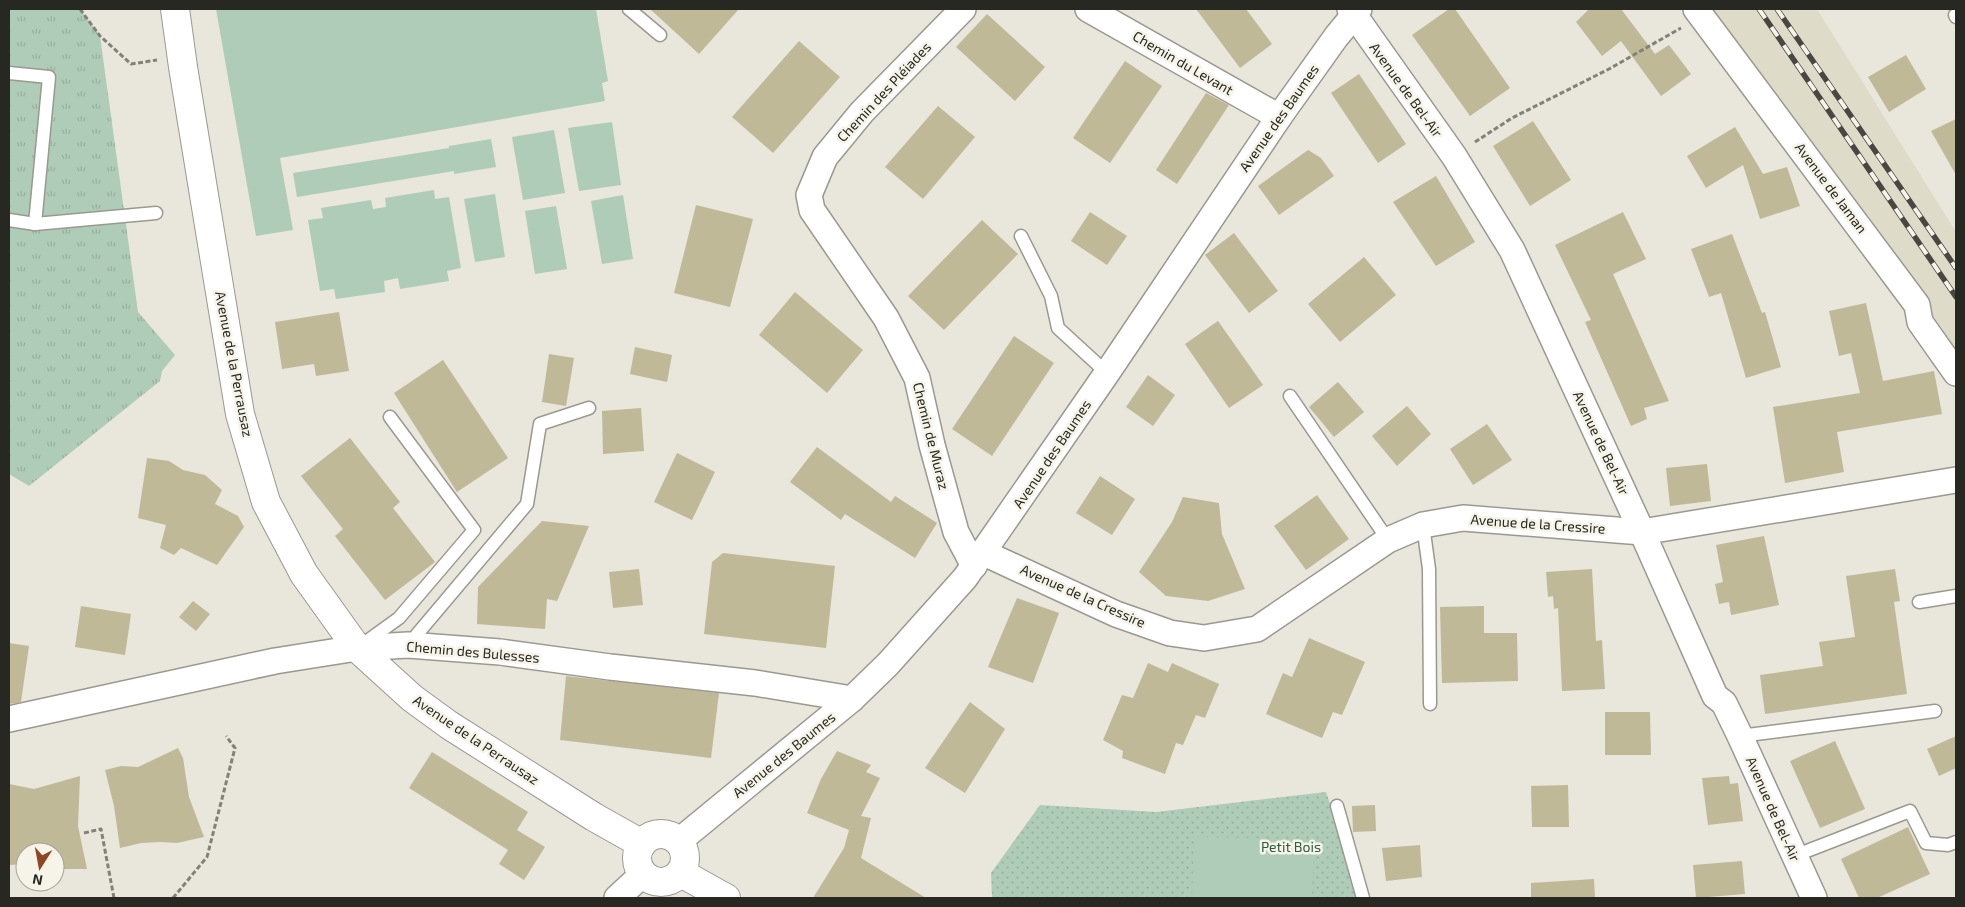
<svg xmlns="http://www.w3.org/2000/svg" width="1965" height="907" viewBox="0 0 1965 907" font-family="'Exo 2',sans-serif">
<style>
.built{fill:#dfdbc9}
.grass{fill:url(#grass-tufts)}
.park{fill:url(#park-dots)}
.pitch{fill:#afccb8}
.building{fill:#bfb998}
.lines{fill:none;stroke-linecap:round;stroke-linejoin:round}
.lane-casing{stroke:#9b998f;stroke-width:15}
.street-casing{stroke:#9b998f;stroke-width:28}
.secondary-casing{stroke:#9b998f;stroke-width:30}
.path{stroke:#838179;stroke-width:3;stroke-dasharray:5 2.5;stroke-linecap:butt}
.lane{stroke:#fff;stroke-width:12}
.street{stroke:#fff;stroke-width:25}
.secondary{stroke:#fff;stroke-width:28}
.rail-casing{stroke:#484741;stroke-width:5.5}
.rail{stroke:#f6f4e8;stroke-width:4;stroke-dasharray:11;stroke-linecap:butt}
.labels{text-anchor:middle;stroke-width:5;stroke-linejoin:round;paint-order:stroke}
.street-label{font-size:14px;fill:#282823;stroke:#f6f4e8}
.park-label{font-size:14px;fill:#2b5e40;stroke:#f6f4e8}
</style>
<defs>
<pattern id="grass-tufts" width="24" height="20" patternUnits="userSpaceOnUse" patternTransform="scale(1.25)"><rect width="24" height="20" fill="#afccb8"/><path d="M3 7l-1-3M5 7V3M7 7l1-3M15 17l-1-3M17 17v-4M19 17l1-3" fill="none" stroke="#97af9e"/></pattern>
<pattern id="park-dots" width="8" height="8" patternUnits="userSpaceOnUse" patternTransform="scale(1.25)"><rect width="8" height="8" fill="#afccb8"/><path d="M2 2h.1M6 6h.1" fill="none" stroke="#97af9e" stroke-width="1.8" stroke-linecap="round"/></pattern>
</defs>
<rect width="100%" height="100%" fill="#e9e6db"/>
<polygon class="built" points="1696,9 1817,9 1956,232 1956,373"/>
<polygon class="grass" points="9,9 80,9 100,36 138,312 175,355 162,371 160,381 29,486 9,474"/>
<polygon class="park" points="1326,792 1362,898 992,898 991,873 1040,805 1156,812"/>
<g class="pitch">
<polygon points="216,9 596,9 608,81 602,83 605,101 280,158 293,230 256,236"/>
<polygon points="612,122 621,185 579,191 568,128"/>
<polygon points="554,130 565,193 523,200 512,137"/>
<polygon points="491,139 496,167 454,174 454,171 297,197 293,173 449,148 449,146"/>
<polygon points="434,190 435,199 449,197 461,268 447,271 449,281 400,289 398,278 384,281 385,292 336,299 334,289 320,291 308,220 323,218 321,208 371,200 373,209 386,207 385,198"/>
<polygon points="495,194 505,257 475,262 464,199"/>
<polygon points="623,195 633,259 602,264 591,201"/>
<polygon points="556,206 567,269 535,274 525,211"/>
<polygon points="1194,837 1314,839 1312,898 1192,898"/>
</g>
<g class="building">
<polygon points="650,9 739,9 699,54"/>
<polygon points="1196,9 1246,9 1272,44 1240,68"/>
<polygon points="1449,9 1455,9 1510,88 1470,116 1412,35"/>
<polygon points="1589,9 1621,9 1655,54 1669,45 1691,74 1661,96 1621,41 1602,56 1576,22"/>
<polygon points="987,14 1045,67 1015,101 956,47"/>
<polygon points="799,41 840,77 773,153 732,117"/>
<polygon points="1906,55 1926,89 1889,112 1868,77"/>
<polygon points="1125,61 1162,86 1110,163 1073,138"/>
<polygon points="1359,74 1406,144 1378,163 1331,93"/>
<polygon points="1206,93 1229,105 1177,184 1156,170"/>
<polygon points="938,106 975,137 923,199 885,167"/>
<polygon points="1956,119 1956,175 1931,131"/>
<polygon points="1533,121 1571,180 1530,206 1493,146"/>
<polygon points="1735,127 1763,174 1787,167 1800,206 1760,219 1743,165 1706,188 1687,156"/>
<polygon points="1308,150 1321,158 1334,176 1279,215 1258,186"/>
<polygon points="1436,176 1475,242 1436,266 1393,202"/>
<polygon points="696,205 753,219 730,307 674,293"/>
<polygon points="1090,212 1127,236 1107,265 1071,241"/>
<polygon points="1623,212 1646,259 1613,274 1669,401 1644,408 1647,419 1631,426 1585,322 1591,320 1555,245"/>
<polygon points="982,220 1018,254 944,330 908,296"/>
<polygon points="1234,233 1278,291 1249,313 1205,255"/>
<polygon points="1732,234 1762,313 1765,312 1781,367 1746,378 1721,293 1709,297 1691,249"/>
<polygon points="1364,257 1396,295 1340,342 1308,304"/>
<polygon points="795,292 863,350 827,393 759,335"/>
<polygon points="1866,303 1883,381 1934,371 1942,414 1837,432 1844,472 1785,483 1773,407 1860,393 1851,353 1839,356 1829,311"/>
<polygon points="339,312 349,371 316,376 314,364 282,369 275,322"/>
<polygon points="1218,321 1263,385 1229,408 1185,344"/>
<polygon points="1014,336 1054,363 992,456 952,429"/>
<polygon points="635,347 672,355 667,382 630,374"/>
<polygon points="549,354 574,358 566,406 542,402"/>
<polygon points="443,360 508,458 457,492 394,393"/>
<polygon points="1148,375 1175,395 1153,426 1126,407"/>
<polygon points="1338,382 1364,412 1334,437 1309,407"/>
<polygon points="1407,406 1431,434 1397,466 1372,436"/>
<polygon points="641,408 644,451 603,454 602,411"/>
<polygon points="1487,424 1512,460 1473,485 1450,449"/>
<polygon points="350,438 400,502 393,508 435,562 385,600 335,536 343,529 301,476"/>
<polygon points="817,447 891,502 895,496 937,523 915,558 845,514 841,520 790,482"/>
<polygon points="677,453 715,472 692,520 654,502"/>
<polygon points="147,458 169,461 183,470 205,475 222,490 215,504 238,516 244,527 217,565 181,548 174,555 160,548 166,525 138,518"/>
<polygon points="1707,464 1711,501 1670,506 1666,468"/>
<polygon points="1100,476 1135,499 1112,535 1076,513"/>
<polygon points="1317,495 1349,539 1306,570 1274,526"/>
<polygon points="1183,497 1219,503 1222,534 1245,589 1208,601 1166,596 1139,572 1172,522"/>
<polygon points="542,521 589,526 557,601 547,599 545,629 477,624 478,587"/>
<polygon points="1764,536 1779,605 1731,615 1729,602 1719,604 1715,584 1723,582 1716,545"/>
<polygon points="723,553 835,566 826,648 704,634 712,562"/>
<polygon points="639,569 643,605 613,608 609,572"/>
<polygon points="1592,569 1596,641 1602,640 1605,689 1562,691 1558,608 1554,609 1553,596 1548,597 1546,572"/>
<polygon points="1895,569 1900,601 1894,602 1907,694 1765,714 1760,675 1823,666 1819,642 1855,637 1846,576"/>
<polygon points="1017,598 1059,613 1033,683 988,667"/>
<polygon points="193,601 210,614 196,631 179,617"/>
<polygon points="81,606 131,614 125,655 75,647"/>
<polygon points="1484,606 1484,633 1517,633 1518,681 1442,683 1440,607"/>
<polygon points="1309,638 1365,662 1342,715 1333,712 1322,738 1266,714 1283,673 1292,677"/>
<polygon points="9,643 29,646 21,702 9,704"/>
<polygon points="1148,663 1168,672 1172,663 1219,684 1205,718 1196,715 1183,745 1176,743 1165,774 1122,758 1123,751 1103,740 1122,695 1133,698"/>
<polygon points="566,676 719,693 711,758 560,740"/>
<polygon points="970,702 1005,729 965,793 925,768"/>
<polygon points="1605,712 1650,712 1651,755 1605,755"/>
<polygon points="1956,736 1956,768 1939,776 1927,749"/>
<polygon points="1835,741 1865,809 1820,828 1790,761"/>
<polygon points="178,748 183,758 189,797 204,837 177,843 161,842 141,843 120,848 114,806 105,770 121,766 138,767"/>
<polygon points="837,751 871,765 866,772 880,778 861,816 871,818 861,858 926,898 813,898 844,848 849,830 807,813 821,779"/>
<polygon points="432,752 528,812 517,830 545,847 524,880 499,864 508,850 409,788"/>
<polygon points="80,776 78,826 87,869 55,869 55,852 25,852 25,864 9,865 9,784 34,789"/>
<polygon points="1729,776 1730,784 1738,783 1743,821 1708,825 1702,778"/>
<polygon points="1568,785 1569,827 1532,827 1531,786"/>
<polygon points="1375,805 1376,831 1353,832 1352,806"/>
<polygon points="1908,827 1930,874 1877,898 1859,898 1841,859"/>
<polygon points="1420,845 1422,877 1386,881 1382,848"/>
<polygon points="1742,861 1745,894 1696,898 1693,865"/>
<polygon points="1594,879 1595,898 1531,898 1531,883"/>
</g>
<g class="lines">
<g class="lane-casing">
<g id="lane">
<polyline points="629,9 660,35"/>
<polyline points="1955,15 1956,17"/>
<polyline points="9,73 49,77 35,224"/>
<polyline points="9,220 35,224 156,213"/>
<polyline points="1021,236 1051,296 1058,328 1107,373"/>
<polyline points="1290,396 1388,540"/>
<polyline points="1423,525 1429,569 1430,704"/>
<polyline points="1919,602 1956,596"/>
<polyline points="363,644 399,618 474,530 390,417"/>
<polyline points="408,645 527,504 540,424 589,408"/>
<polyline points="1740,736 1935,711"/>
<polyline points="1337,806 1363,898"/>
<polyline points="1794,856 1910,811 1926,843 1948,845 1956,842"/>
</g>
</g>
<g class="street-casing">
<g id="street">
<polyline points="963,9 862,112 825,157 809,195 812,210 886,318 917,378 932,445 956,532 974,566"/>
<polyline points="1088,9 1279,117"/>
<polyline points="1350,9 1454,156 1512,250 1642,532 1715,696 1724,703 1740,736 1814,898"/>
<polyline points="1696,9 1917,305 1920,322 1956,373"/>
<polyline points="984,553 1116,614 1170,633 1204,638 1257,629 1388,540 1423,525 1463,518 1642,532 1956,480"/>
<polyline points="9,719 275,661 357,648 408,645 500,652 610,667 755,683 852,699"/>
<polyline points="679,841 852,699 888,664 965,578 1107,373 1279,117 1336,37 1359,9"/>
<polyline points="617,898 643,874"/>
</g>
</g>
<g class="secondary-casing">
<g id="secondary">
<polyline points="175,9 183,67 240,414 266,502 304,574 357,648 412,698 449,725 594,817 642,844"/>
<circle cx="661" cy="858" r="24"/>
<polyline points="681,873 726,898"/>
</g>
</g>
<g class="path">
<polyline points="80,9 100,36 131,64 157,60"/>
<polyline points="1475,142 1512,118 1609,69 1681,28"/>
<polyline points="84,833 101,829 114,898"/>
<polyline points="173,898 207,857 235,748 226,736"/>
</g>
<use href="#lane" class="lane"/>
<use href="#street" class="street"/>
<use href="#secondary" class="secondary"/>
<g class="rail-casing">
<g id="rail">
<polyline points="1759,9 1956,297"/>
<polyline points="1777,9 1956,268"/>
</g>
</g>
<use href="#rail" class="rail"/>
</g>
<g class="labels">
<g class="street-label">
<text transform="translate(1183 63) rotate(30)" y="5">Chemin du Levant</text>
<text transform="translate(1406 90) rotate(54)" y="5">Avenue de Bel-Air</text>
<text transform="translate(884 92) rotate(-47)" y="5">Chemin des Pléiades</text>
<text transform="translate(1279 118) rotate(-55)" y="5">Avenue des Baumes</text>
<text transform="translate(1831 188) rotate(53)" y="5">Avenue de Jaman</text>
<text transform="translate(234 364) rotate(79)" y="5">Avenue de la Perrausaz</text>
<text transform="translate(931 436) rotate(76)" y="5">Chemin de Muraz</text>
<text transform="translate(1601 443) rotate(65)" y="5">Avenue de Bel-Air</text>
<text transform="translate(1052 454) rotate(-56)" y="5">Avenue des Baumes</text>
<text transform="translate(1538 524) rotate(4)" y="5">Avenue de la Cressire</text>
<text transform="translate(1083 596) rotate(24)" y="5">Avenue de la Cressire</text>
<text transform="translate(473 652) rotate(5)" y="5">Chemin des Bulesses</text>
<text transform="translate(476 740) rotate(34)" y="5">Avenue de la Perrausaz</text>
<text transform="translate(784 755) rotate(-39)" y="5">Avenue des Baumes</text>
<text transform="translate(1773 809) rotate(66)" y="5">Avenue de Bel-Air</text>
</g>
<g class="park-label">
<text x="1291" y="852">Petit Bois</text>
</g>
</g>
<rect width="1965" height="907" fill="none" stroke="#282823" stroke-width="20"/>
<g transform="translate(40 867) rotate(191)"><circle r="24" fill="#f6f4e8" stroke="#a4a299"/>
<path d="M0-4L9 19L0 12L-9 19Z" fill="#8f4626"/>
<text y="-8" font-size="14" font-weight="bold" text-anchor="middle" fill="#282823">N</text>
</g>
</svg>
